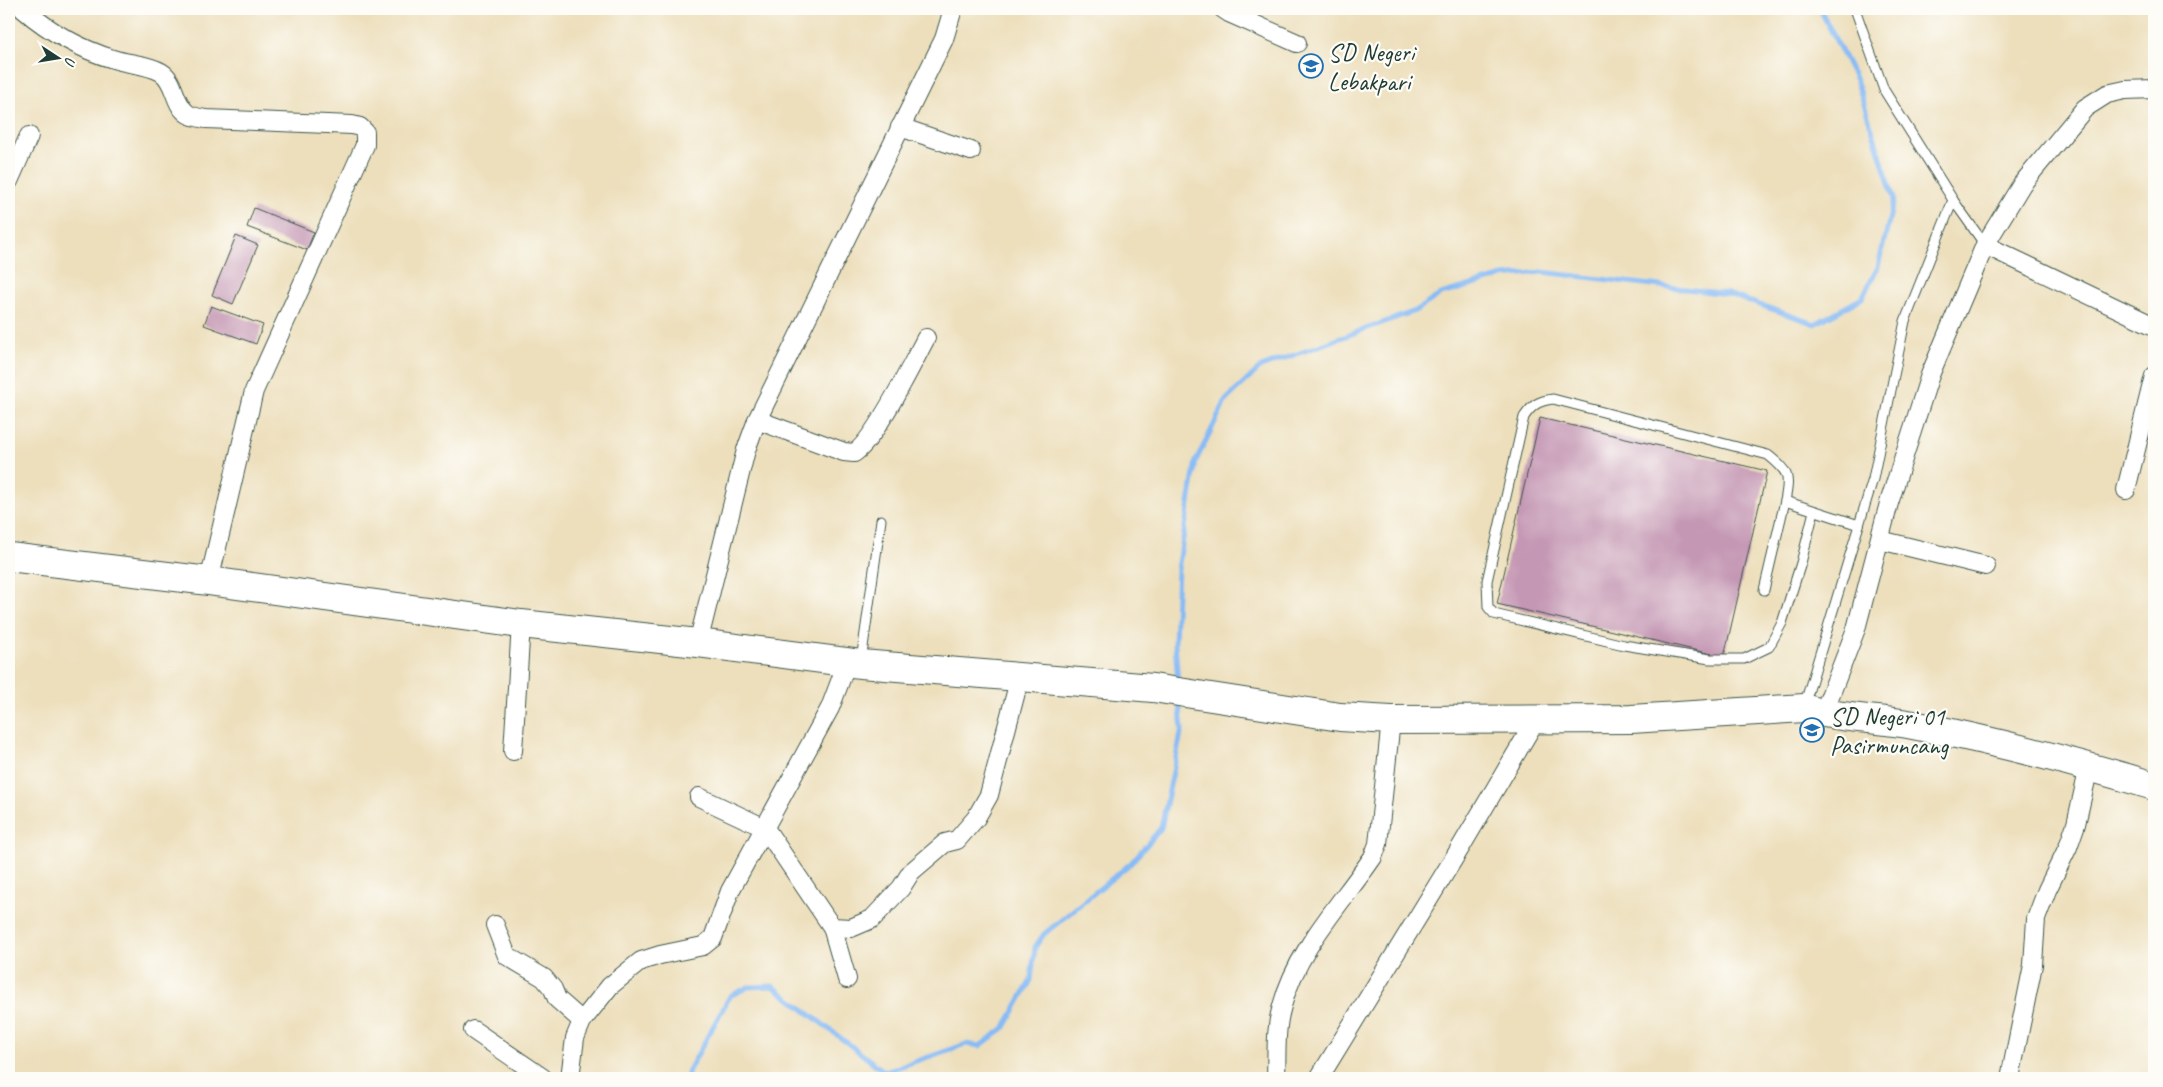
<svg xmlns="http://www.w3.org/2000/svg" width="2163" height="1087" viewBox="0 0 2163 1087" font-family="Caveat,sans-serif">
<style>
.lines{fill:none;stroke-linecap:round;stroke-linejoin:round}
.stream{stroke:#87bbf5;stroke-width:5}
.building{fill:#c497b4}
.lane-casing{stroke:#3e5548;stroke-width:11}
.street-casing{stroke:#3e5548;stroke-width:20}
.highway-casing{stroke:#3e5548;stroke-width:30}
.lane{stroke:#fff;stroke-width:9}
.street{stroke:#fff;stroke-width:18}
.highway{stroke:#fff;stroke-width:28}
.labels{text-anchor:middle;stroke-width:4.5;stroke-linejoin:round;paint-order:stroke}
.poi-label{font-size:25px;fill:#1f3d34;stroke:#fdfcf7;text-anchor:start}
</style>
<rect width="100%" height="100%" fill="#fdfcf7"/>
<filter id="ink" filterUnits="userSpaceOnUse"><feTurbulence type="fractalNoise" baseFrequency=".02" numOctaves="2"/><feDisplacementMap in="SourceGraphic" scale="10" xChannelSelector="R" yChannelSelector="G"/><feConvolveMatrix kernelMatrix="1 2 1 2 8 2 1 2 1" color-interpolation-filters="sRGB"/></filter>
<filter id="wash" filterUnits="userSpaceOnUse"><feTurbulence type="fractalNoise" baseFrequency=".0096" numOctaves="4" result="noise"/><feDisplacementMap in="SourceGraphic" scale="20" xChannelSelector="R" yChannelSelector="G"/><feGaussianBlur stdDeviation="1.12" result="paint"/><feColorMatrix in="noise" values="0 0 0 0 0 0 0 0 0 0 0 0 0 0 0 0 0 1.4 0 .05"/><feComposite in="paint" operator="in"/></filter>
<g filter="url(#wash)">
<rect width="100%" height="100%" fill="#eddfbc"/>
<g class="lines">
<g class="stream">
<polyline points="1178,684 1175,643 1178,569 1196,461 1226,400 1261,367 1415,311 1441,294 1503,276 1542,272 1728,294 1815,324 1862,298 1878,267 1894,199 1857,82 1820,9"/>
<polyline points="687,1078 689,1070 730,996 748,987 773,986 885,1072 966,1044 980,1046 1005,1027 1031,980 1035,947 1044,934 1131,863 1161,828 1182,729 1179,700"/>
</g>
</g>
<g id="blocks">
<g class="building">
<polygon points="254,208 314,232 307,250 247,227"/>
<polygon points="236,236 258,245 233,304 212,295"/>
<polygon points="211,306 263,325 256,344 204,325"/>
<polygon points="1540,418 1767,471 1724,657 1497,604"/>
</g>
</g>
</g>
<g filter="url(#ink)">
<use href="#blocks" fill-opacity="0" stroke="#3e5548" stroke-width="1"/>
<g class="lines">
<g class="lane-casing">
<g id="lane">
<polyline points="1855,9 1884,90 1953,200 1985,245"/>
<path d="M1814 511 1801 563 1782 623 1769 647 1744 659H1710L1624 645 1494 614 1488 607 1487 581 1524 417C1532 405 1538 401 1553 399L1768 455C1789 472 1790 475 1785 501L1859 525"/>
<polyline points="1764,590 1785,501"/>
<polyline points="861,661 881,520"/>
<polyline points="1804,706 1873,479 1905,321 1953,200"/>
</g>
</g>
<g class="street-casing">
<g id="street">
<path d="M23 9C49 31 80 49 113 59 128 64 147 64 161 72 176 81 173 104 188 114 193 117 200 118 206 119L352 125 360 127 365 132V145L254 391 209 581"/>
<polyline points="1223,9 1229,13 1297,43"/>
<polyline points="900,127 971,151"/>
<polyline points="9,181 29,136"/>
<polyline points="1985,245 2154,326"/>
<path d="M757 420 844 452 854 453C874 442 913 362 926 338"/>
<polyline points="2126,490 2154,376"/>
<polyline points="1880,540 1986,566"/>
<polyline points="698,643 746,450 757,420 944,39 953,9"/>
<polyline points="1823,714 1856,629 1889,503 1930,375 1985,245 2022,184 2085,108 2107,94 2125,90 2154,89"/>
<polyline points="513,751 521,624"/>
<polyline points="699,797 765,828 832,927 847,979"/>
<polyline points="495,925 507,956 544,978 553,989 557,999 582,1021"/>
<polyline points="832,927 851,928 872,919 901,888 911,872 945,843 957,840 976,818 989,795 1020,677"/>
<polyline points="473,1030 543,1078"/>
<polyline points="570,1078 575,1038 582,1021 610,986 641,961 660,955 703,946 713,938 730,891 830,708 847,663"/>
<path d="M1276 1078C1277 1054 1275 1029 1282 1006 1297 949 1341 904 1373 857L1378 844 1391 720"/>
<polyline points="1319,1078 1459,850 1537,718"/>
<polyline points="2010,1078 2033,965 2036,919 2047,890 2068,847 2076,824 2089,767"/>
</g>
</g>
<g class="highway-casing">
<path id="highway" d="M9 557 209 581 521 624 698 643 861 664 1153 688 1340 717 1391 720 1631 719 1804 708C1839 719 1877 718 1913 725 1995 741 2075 762 2154 786"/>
</g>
<use href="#lane" class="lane"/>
<use href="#street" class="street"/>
<use href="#highway" class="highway"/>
</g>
</g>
<defs>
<g id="school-ring" transform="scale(1.25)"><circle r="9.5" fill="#fdfcf7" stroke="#1f6fb2" stroke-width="1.5"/><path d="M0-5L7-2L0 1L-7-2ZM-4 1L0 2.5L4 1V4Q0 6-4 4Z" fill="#1f6fb2"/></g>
</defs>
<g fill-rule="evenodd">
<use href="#school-ring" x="1311" y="66"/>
<use href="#school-ring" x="1812" y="730"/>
</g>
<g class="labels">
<g class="poi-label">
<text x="1328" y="61">SD Negeri<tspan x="1328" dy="29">Lebakpari</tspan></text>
<text x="1830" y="725">SD Negeri 01<tspan x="1830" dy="29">Pasirmuncang</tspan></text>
</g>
</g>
<rect width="2163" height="1087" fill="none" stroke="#fdfcf7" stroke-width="30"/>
<g transform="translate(58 58) rotate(102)" stroke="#fdfcf7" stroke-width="4" paint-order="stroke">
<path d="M0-4L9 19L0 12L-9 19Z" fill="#1f3d34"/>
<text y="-8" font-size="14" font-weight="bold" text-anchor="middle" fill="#1f3d34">U</text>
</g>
</svg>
